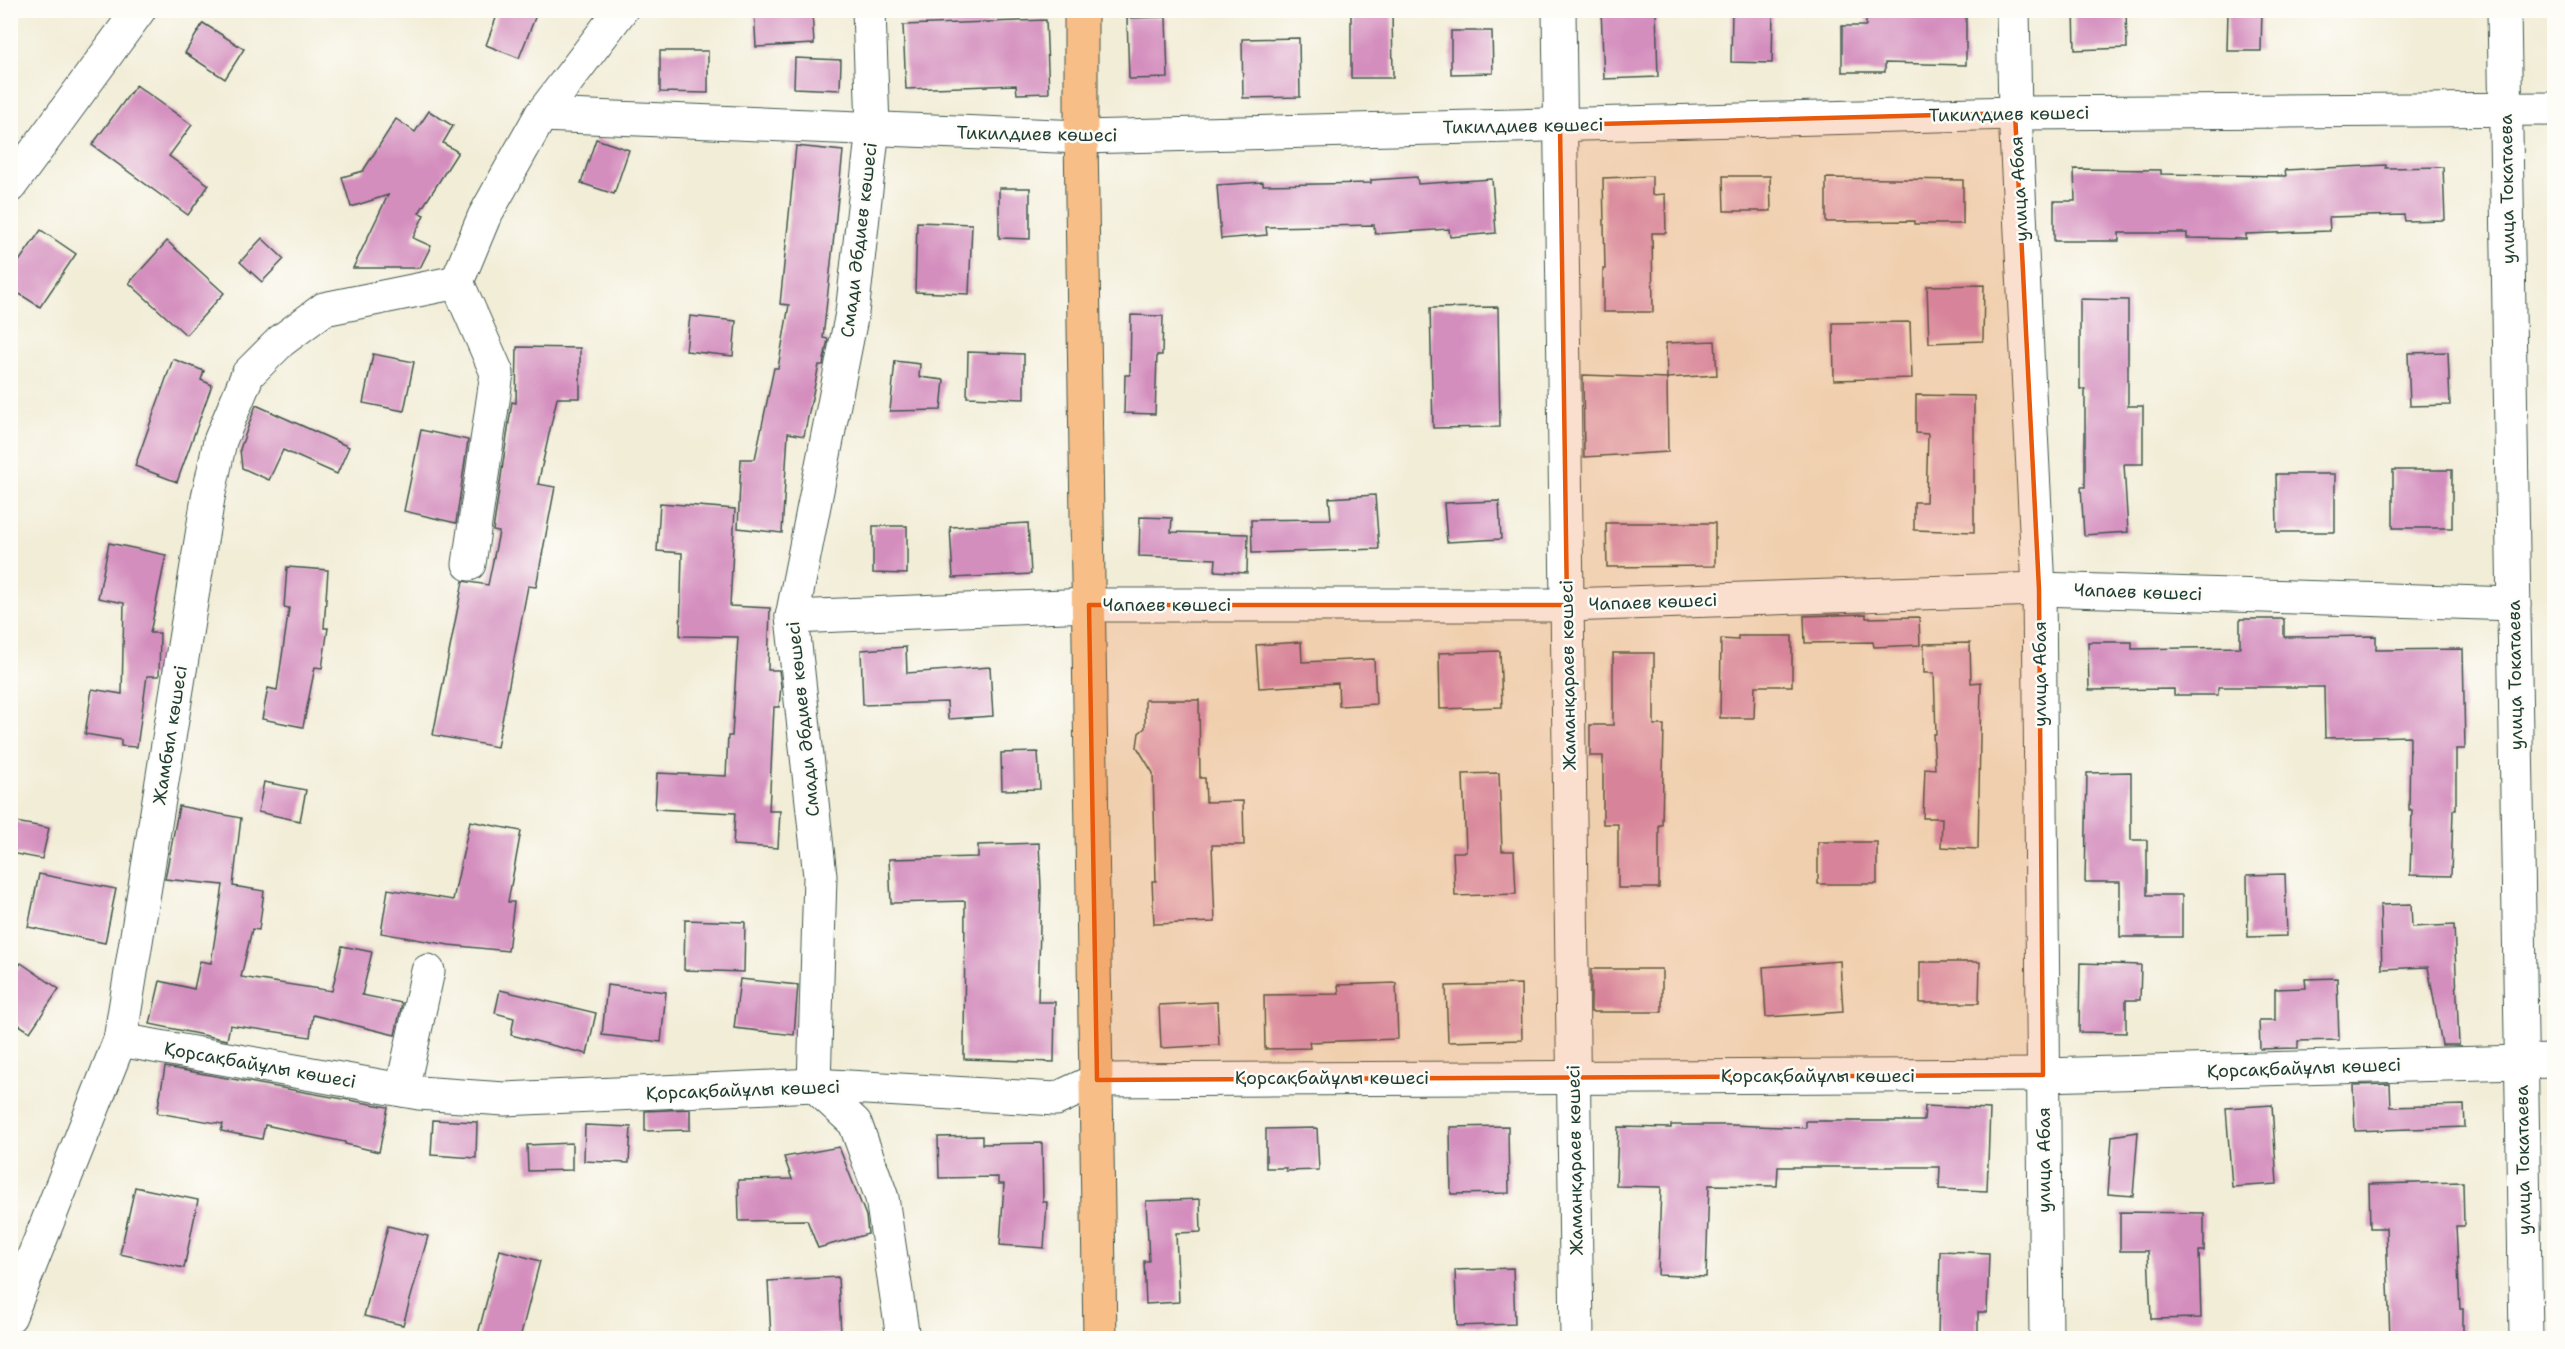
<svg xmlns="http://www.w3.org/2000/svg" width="2565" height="1349" viewBox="0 0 2565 1349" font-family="'Shantell Sans',sans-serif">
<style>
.building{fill:#d48ebe}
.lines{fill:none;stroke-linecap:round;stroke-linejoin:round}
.minor-casing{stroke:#3f574c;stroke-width:35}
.major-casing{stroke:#3f574c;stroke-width:35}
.minor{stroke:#fff;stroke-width:33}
.major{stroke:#f7be88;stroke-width:33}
.marked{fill:#e8590c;fill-opacity:0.2;stroke:#e8590c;stroke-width:4.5;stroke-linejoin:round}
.labels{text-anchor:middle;stroke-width:5;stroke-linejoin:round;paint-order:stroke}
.street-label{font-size:18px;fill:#1f3d34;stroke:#fdfcf7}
</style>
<rect width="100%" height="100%" fill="#fdfcf7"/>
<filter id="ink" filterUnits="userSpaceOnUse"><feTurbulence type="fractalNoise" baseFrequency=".0167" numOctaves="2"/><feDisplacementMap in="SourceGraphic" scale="12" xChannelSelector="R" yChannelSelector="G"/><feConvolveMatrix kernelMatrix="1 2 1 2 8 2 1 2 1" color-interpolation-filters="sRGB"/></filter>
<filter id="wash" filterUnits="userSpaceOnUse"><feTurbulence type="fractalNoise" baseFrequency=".008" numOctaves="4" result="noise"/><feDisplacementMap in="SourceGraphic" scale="24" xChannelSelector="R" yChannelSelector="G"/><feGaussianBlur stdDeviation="1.35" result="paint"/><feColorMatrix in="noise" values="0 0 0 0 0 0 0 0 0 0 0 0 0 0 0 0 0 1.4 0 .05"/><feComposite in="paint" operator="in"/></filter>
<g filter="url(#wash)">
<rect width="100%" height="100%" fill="#f2edd7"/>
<g id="blocks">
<g class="building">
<polygon points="499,10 538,10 519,58 486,45"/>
<polygon points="754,10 812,10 814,44 756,47"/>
<polygon points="1351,10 1392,10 1393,78 1351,78"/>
<polygon points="1601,10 1656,10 1658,77 1604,79"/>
<polygon points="1732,10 1773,10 1772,63 1731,62"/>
<polygon points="1866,10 1966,11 1966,65 1885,63 1885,72 1842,72 1842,26 1866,26"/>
<polygon points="2074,10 2126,10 2127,48 2075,50"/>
<polygon points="2228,10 2262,10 2261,51 2227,51"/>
<polygon points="1166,17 1168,78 1129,79 1127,18"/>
<polygon points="1046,20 1049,93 1017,94 1016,85 906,89 903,25"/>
<polygon points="203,23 244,49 225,79 185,53"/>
<polygon points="1451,31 1492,31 1493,73 1451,74"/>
<polygon points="1299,38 1300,97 1243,98 1242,39"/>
<polygon points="660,51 708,51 708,93 660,92"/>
<polygon points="795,58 841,60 840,90 794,88"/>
<polygon points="136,85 192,125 169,156 209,185 188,215 92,145"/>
<polygon points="429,111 453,126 443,143 458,152 419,213 424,215 413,238 431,246 420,268 353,268 388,195 351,207 342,177 363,171 396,119 415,132"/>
<polygon points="596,139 629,150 614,194 581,183"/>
<polygon points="796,146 843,151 823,338 828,339 823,365 819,365 804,436 788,433 782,533 738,528 741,459 755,459 774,368 778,368 789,305 780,304"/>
<polygon points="2386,165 2386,168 2443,167 2445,220 2405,221 2404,215 2329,217 2330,231 2246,234 2246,239 2187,238 2187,233 2119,233 2119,241 2054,241 2054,201 2075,201 2074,169 2161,170 2161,174 2286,176 2285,170"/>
<polygon points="1652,176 1652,195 1665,194 1666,233 1652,233 1653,312 1603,312 1603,269 1605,269 1603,178"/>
<polygon points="1723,176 1770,176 1771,211 1724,211"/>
<polygon points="1417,177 1418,184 1492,179 1496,233 1450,237 1449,229 1375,234 1374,225 1266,227 1267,235 1221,239 1217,185 1263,182 1263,185 1371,183 1371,180"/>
<polygon points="1826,178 1963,180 1963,224 1914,224 1914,221 1826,222"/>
<polygon points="999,188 1030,188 1030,239 999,238"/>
<polygon points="917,222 972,224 969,294 915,292"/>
<polygon points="41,230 76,254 40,307 10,288 10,274"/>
<polygon points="262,238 284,259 262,282 240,262"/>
<polygon points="167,241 224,293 186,335 129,283"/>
<polygon points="1984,285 1983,341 1929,343 1927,286"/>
<polygon points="2080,299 2128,300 2128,406 2143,406 2143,464 2124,464 2128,532 2084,535 2081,487 2085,487 2085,389 2080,389"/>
<polygon points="1498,307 1500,427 1433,428 1430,308"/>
<polygon points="1131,315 1163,316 1162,355 1157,355 1155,414 1124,413 1125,375 1130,375"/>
<polygon points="690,316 736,321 733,356 686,351"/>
<polygon points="1910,322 1912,378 1834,380 1833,323"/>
<polygon points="1715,341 1717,375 1667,378 1666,343"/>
<polygon points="517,347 580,348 580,398 557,398 538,484 555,487 536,587 528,586 497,747 433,735 463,581 488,585 499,532 493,531 512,402 516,403"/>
<polygon points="968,352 1024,354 1024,399 967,397"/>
<polygon points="2448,352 2450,405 2410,406 2408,353"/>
<polygon points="373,354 414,362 404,411 363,403"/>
<polygon points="173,359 204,371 201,380 212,385 177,482 135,466"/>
<polygon points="895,361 920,364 919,377 944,380 941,410 890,411"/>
<polygon points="1583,375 1667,378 1668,452 1584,457"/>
<polygon points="1916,395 1974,396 1974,532 1914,530 1914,502 1926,502 1928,434 1916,433"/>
<polygon points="256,405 349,447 337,474 283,450 269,480 242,468 240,449"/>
<polygon points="421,430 468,440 456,523 404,511"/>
<rect x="2393" y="470" width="59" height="58"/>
<polygon points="2276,474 2335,474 2335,532 2277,532"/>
<polygon points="1375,495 1379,549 1252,553 1251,520 1331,519 1329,498"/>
<polygon points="1499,501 1501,539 1447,542 1444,503"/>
<polygon points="660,503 735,509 730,606 770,608 768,670 779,670 781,686 779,707 774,707 769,811 780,811 778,848 733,845 735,813 655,809 657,773 726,776 728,736 732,736 738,637 680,636 682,553 657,551"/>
<polygon points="1140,517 1172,518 1171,532 1248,534 1247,573 1215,571 1216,559 1139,556"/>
<polygon points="1028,523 1031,574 953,578 950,527"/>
<polygon points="1606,523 1715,523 1715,566 1607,567"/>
<polygon points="873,526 907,526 907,574 873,573"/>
<polygon points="109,543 166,555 150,633 160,633 159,676 147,676 137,747 121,746 121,740 85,734 92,689 122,694 124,603 98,598"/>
<polygon points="287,567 328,570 324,628 328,628 322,668 315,667 303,727 262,719 268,688 277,690 289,608 284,607"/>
<polygon points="1866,614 1866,618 1919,617 1920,645 1874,647 1873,642 1805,643 1804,616"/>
<polygon points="2240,619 2284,619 2284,637 2376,636 2376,650 2463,649 2465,749 2456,749 2456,810 2453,810 2451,876 2410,875 2412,810 2409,810 2410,736 2325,738 2324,687 2218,687 2218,695 2174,695 2174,689 2089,690 2088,642 2132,642 2132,649 2240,647"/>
<polygon points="1738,636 1792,636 1792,686 1755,686 1754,718 1720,718 1721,639 1738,640"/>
<polygon points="1301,642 1302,662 1374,659 1376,704 1339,706 1338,683 1259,688 1256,645"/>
<polygon points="1970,643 1971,683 1981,682 1978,849 1941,847 1942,818 1923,818 1925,768 1935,769 1933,734 1936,734 1934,673 1924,673 1924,644"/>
<polygon points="906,647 907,673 990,667 993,716 948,719 947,702 863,705 861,650"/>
<polygon points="1500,651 1502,707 1440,709 1439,653"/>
<polygon points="1613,653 1654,653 1654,725 1664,725 1662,825 1659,825 1659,888 1618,888 1618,824 1603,824 1603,756 1590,756 1590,725 1613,725"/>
<polygon points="1145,700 1199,700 1200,778 1205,778 1206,802 1243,801 1244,845 1212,845 1215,922 1154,924 1152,881 1156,881 1153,773 1137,747 1139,733 1145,728"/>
<polygon points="1038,752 1040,789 1002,790 1001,753"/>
<polygon points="2131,772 2131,840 2147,840 2147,895 2182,895 2182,937 2120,937 2120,882 2085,882 2087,773"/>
<polygon points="1499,773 1502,851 1514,851 1516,894 1455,896 1453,852 1466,852 1463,774"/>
<polygon points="264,782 306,790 300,821 258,812"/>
<polygon points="179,806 241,818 233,886 264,891 259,930 252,929 241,977 332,991 342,946 372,952 362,995 402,1003 395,1035 313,1015 310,1037 230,1025 227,1040 150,1024 160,981 194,989 200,961 211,963 223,885 165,879"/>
<polygon points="10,821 49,828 42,859 10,853"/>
<polygon points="470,821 521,831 508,902 514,902 508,951 449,945 381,933 388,889 453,900"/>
<rect x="1818" y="842" width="59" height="42"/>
<polygon points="1039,843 1041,887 1038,1002 1055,1002 1054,1062 964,1059 965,901 891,903 889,859 978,857 978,845"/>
<polygon points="39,874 116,889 105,943 28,927"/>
<polygon points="2285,874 2287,936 2248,937 2247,875"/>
<polygon points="2411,904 2412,927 2454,925 2459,1045 2442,1045 2428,967 2382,969 2380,905"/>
<polygon points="685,920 745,922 744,972 684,970"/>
<polygon points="1840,961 1843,1012 1766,1017 1763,967"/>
<polygon points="1920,962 1980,962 1979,1003 1920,1003"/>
<polygon points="21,963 59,989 30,1032 10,1019 10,979"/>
<polygon points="2080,963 2141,965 2140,1000 2126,1000 2126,1033 2079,1032"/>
<rect x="1591" y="969" width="71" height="43"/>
<polygon points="2337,978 2339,1040 2298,1041 2298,1048 2260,1049 2259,1020 2275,1020 2275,989 2306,988 2305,979"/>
<polygon points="740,979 798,985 794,1035 734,1028"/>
<polygon points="1396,983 1398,1039 1309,1042 1310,1048 1265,1049 1264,995 1339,994 1338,985"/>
<polygon points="1521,984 1522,1040 1448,1042 1446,986"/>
<polygon points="607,985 666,992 661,1042 602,1035"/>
<polygon points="500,990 596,1013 587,1054 511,1035 514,1018 495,1013"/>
<polygon points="1217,1002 1219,1045 1161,1048 1159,1005"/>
<polygon points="165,1067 388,1107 379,1152 345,1144 345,1142 265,1125 262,1139 221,1131 223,1124 157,1113"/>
<polygon points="2390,1084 2391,1107 2464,1105 2465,1127 2355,1131 2353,1085"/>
<polygon points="2272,1105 2277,1184 2232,1187 2226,1108"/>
<polygon points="1925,1106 1990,1109 1987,1191 1939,1189 1940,1167 1778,1167 1777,1186 1709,1185 1706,1277 1658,1275 1661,1187 1616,1186 1618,1127 1671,1128 1671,1125 1731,1125 1806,1128 1806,1121 1924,1121"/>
<polygon points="690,1109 690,1130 645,1131 645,1111"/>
<polygon points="433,1120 477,1122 476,1158 431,1155"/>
<polygon points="585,1125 631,1127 629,1163 584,1161"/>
<polygon points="1508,1126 1509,1193 1451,1194 1450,1127"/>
<polygon points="1317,1128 1319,1170 1286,1171 1286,1168 1266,1168 1266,1129"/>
<polygon points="2138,1132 2133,1196 2108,1194 2112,1136"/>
<polygon points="982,1136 982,1144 1042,1143 1043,1202 1047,1202 1044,1248 1000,1245 1004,1184 998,1184 998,1177 939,1178 938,1137"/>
<polygon points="572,1143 572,1170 528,1171 527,1145"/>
<polygon points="839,1147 866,1216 868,1234 818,1248 807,1220 739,1221 738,1180 792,1179 784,1157"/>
<polygon points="2463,1182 2464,1226 2456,1226 2460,1309 2463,1309 2463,1338 2390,1338 2386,1228 2370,1228 2369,1184"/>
<polygon points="135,1187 198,1200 184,1268 120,1254"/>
<polygon points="1200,1199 1201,1232 1176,1233 1179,1302 1146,1304 1144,1261 1149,1261 1146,1201"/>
<polygon points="2120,1212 2204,1213 2204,1251 2199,1251 2201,1318 2151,1319 2148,1251 2120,1251"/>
<polygon points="388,1226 428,1236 403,1325 364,1316"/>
<polygon points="500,1250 540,1261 520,1338 477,1338"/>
<polygon points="1940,1251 1989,1253 1987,1312 1978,1312 1978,1338 1938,1338"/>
<polygon points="1513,1268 1515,1324 1457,1326 1455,1270"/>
<polygon points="838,1277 841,1334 771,1338 768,1281"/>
</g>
</g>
</g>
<g filter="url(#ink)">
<use href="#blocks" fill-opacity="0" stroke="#3f574c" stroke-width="1.5"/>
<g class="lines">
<g class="minor-casing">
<g id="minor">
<polyline points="869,10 873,128 852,313 792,617 820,876 814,1085 855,1123 882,1198 903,1338"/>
<polyline points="1559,10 1577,1338"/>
<polyline points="2013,10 2015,113 2039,589 2046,1338"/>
<polyline points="2504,10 2526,1338"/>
<polyline points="541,115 1081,137 2015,113 2554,109"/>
<polyline points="10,186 139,10"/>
<polyline points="469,564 497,373 457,282 484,217 541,115 621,10"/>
<polyline points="792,617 1089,605 1567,605 2039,589 2514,604"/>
<polyline points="120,1040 419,1093 504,1099 814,1085 1056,1099 1097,1080 2043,1075 2554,1061"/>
<polyline points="402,1090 428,971"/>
<polyline points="10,1316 120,1040 208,498 220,441 248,374 281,341 324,309 457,282"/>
</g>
</g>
<g class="major-casing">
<polyline id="major" points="1081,10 1081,137 1100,1338"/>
</g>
<use href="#minor" class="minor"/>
<use href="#major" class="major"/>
</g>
</g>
<path class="marked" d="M2015 113 2039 589 2043 1075 1097 1080 1089 605H1567L1560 125Z"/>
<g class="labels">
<g class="street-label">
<text transform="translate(2009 114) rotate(-1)" y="6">Тикилдиев көшесі</text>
<text transform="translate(1523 126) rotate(-1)" y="6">Тикилдиев көшесі</text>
<text transform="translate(1037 134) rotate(1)" y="6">Тикилдиев көшесі</text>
<text transform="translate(2019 189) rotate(-93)" y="6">улица Абая</text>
<text transform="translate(2507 189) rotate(-91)" y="6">улица Токатаева</text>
<text transform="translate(859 240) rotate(-83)" y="6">Смади Әбдиев көшесі</text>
<text transform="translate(2138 592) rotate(2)" y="6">Чапаев көшесі</text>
<text transform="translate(1653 602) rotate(-2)" y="6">Чапаев көшесі</text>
<text x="1167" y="611">Чапаев көшесі</text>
<text transform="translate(2040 674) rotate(-90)" y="6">улица Абая</text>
<text transform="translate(1568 675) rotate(-91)" y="6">Жаманқараев көшесі</text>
<text transform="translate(2515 675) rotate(-91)" y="6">улица Токатаева</text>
<text transform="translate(803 719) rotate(-96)" y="6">Смади Әбдиев көшесі</text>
<text transform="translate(170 735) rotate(-81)" y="6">Жамбыл көшесі</text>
<text transform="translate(260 1065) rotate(10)" y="6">Қорсақбайұлы көшесі</text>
<text transform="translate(2304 1068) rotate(-2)" y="6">Қорсақбайұлы көшесі</text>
<text x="1818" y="1082">Қорсақбайұлы көшесі</text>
<text x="1332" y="1084">Қорсақбайұлы көшесі</text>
<text transform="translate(743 1090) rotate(-2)" y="6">Қорсақбайұлы көшесі</text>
<text transform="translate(1575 1160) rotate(-91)" y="6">Жаманқараев көшесі</text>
<text transform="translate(2044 1160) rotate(-90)" y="6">улица Абая</text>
<text transform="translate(2523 1160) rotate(-91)" y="6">улица Токатаева</text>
</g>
</g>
<rect width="2565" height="1349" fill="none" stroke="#fdfcf7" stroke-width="36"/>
</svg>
